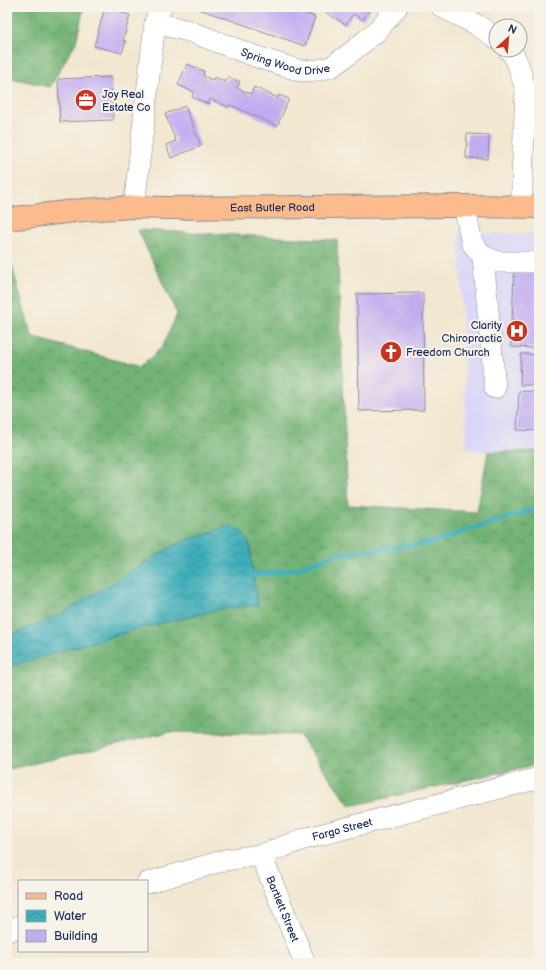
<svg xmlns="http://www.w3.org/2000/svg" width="546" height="970" viewBox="0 0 546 970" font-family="'Balsamiq Sans',sans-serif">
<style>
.built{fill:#d9d7f8}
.forest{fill:url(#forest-crowns);stroke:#467069}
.water{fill:url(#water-waves);stroke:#2c6e8c}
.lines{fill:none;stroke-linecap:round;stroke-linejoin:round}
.stream{stroke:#3eaeb9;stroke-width:5}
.building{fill:#c1acf0}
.minor-casing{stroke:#868b97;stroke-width:22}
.major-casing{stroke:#868b97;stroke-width:24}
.minor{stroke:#fff;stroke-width:21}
.major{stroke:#fbbb8c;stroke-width:22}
.labels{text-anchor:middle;stroke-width:4;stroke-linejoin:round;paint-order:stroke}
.street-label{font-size:11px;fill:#1b2f5e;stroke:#f7f3e8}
.poi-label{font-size:11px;fill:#1b2f5e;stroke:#f7f3e8;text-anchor:start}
</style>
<defs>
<pattern id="forest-crowns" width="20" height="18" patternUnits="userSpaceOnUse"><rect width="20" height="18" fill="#72b274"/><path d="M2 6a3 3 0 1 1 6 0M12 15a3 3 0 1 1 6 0" fill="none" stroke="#5d9162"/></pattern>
<pattern id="water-waves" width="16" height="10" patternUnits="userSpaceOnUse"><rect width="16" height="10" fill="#3eaeb9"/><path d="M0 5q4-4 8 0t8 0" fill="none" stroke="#338e9a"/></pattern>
</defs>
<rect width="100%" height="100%" fill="#f7f3e8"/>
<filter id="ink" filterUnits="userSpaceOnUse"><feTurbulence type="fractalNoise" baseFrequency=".025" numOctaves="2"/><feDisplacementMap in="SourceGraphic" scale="8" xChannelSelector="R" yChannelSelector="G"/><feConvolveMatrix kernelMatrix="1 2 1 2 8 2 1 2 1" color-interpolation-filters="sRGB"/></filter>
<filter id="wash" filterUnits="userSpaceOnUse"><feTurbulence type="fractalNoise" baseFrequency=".012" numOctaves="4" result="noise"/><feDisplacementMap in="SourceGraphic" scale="16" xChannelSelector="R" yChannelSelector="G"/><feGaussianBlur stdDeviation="0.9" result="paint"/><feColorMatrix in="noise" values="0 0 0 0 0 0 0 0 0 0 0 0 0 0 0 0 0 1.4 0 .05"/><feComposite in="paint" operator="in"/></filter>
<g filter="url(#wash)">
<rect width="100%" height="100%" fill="#f2e7d0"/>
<polygon class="built" points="459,233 539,234 539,451 488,452 467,449"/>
<g class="forest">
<polygon points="7,7 84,7 76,42 50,87 7,77"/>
<polygon points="138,230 337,240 348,505 477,512 488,452 539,451 539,764 350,806 299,735 169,732 10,769 7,765 7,249 32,337 140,367 163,346 177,314"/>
</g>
<polygon class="water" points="231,525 243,533 250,545 253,575 258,605 221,609 133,630 7,667 7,637 63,613 172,546"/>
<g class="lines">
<polyline class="stream" points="252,575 294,570 333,555 434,542 474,528 539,508"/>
</g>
<g id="blocks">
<g class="building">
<polygon points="105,7 124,7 122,13 130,15 123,41 126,41 122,53 94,46"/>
<polygon points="193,7 287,7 315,17 305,46"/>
<polygon points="317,7 371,7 363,20 353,14 346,25"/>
<polygon points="187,64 204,71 203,76 213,80 214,77 226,82 229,77 240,82 237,88 251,94 254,87 278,98 279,95 289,99 277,126 230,105 228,107 210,99 208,104 192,97 194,92 178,85"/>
<polygon points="111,77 113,120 60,122 58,79"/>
<polygon points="185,106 201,146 171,158 166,145 176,141 165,114"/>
<polygon points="467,134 489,135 488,159 466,158"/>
<polygon points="514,272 539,273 539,348 511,347"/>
<polygon points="423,293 424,410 359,411 357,294"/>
<polygon points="521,354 532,354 532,355 539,355 539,385 520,385"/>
<polygon points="519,391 539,392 539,431 517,430"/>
</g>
</g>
</g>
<g filter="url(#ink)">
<use href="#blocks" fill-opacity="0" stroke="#868b97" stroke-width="1"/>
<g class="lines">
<g class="minor-casing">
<g id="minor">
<polyline points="442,7 477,25 496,38"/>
<path id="s1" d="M155 23 189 31 257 57 301 71 318 70 331 67 349 54 377 31 397 7"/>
<polyline points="509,50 512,52 517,62 526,90 522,179 522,206"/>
<polyline points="464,206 472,243 483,256 498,262 539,262"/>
<polyline points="134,207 155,23 161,7"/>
<polyline points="483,256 495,388"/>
<path id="s2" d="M261 855 305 963"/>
<path id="s3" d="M147 883 225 860 261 855 304 839 539 778"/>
<polyline points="7,931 19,926"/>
</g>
</g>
<g class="major-casing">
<g id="major">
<path id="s4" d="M7 219 83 210 134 207 166 208 464 206 539 207"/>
</g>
</g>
<use href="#minor" class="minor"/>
<use href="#major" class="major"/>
</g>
</g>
<defs>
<g id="office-disc" transform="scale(1.15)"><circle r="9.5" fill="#c8321e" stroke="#f7f3e8"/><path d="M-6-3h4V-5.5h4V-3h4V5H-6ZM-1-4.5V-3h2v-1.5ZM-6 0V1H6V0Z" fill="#fff"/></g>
<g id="hospital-disc" transform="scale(1.15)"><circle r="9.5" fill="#c8321e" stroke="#f7f3e8"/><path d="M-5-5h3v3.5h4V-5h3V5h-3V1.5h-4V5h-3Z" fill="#fff"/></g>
<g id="church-disc" transform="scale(1.15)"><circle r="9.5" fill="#c8321e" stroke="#f7f3e8"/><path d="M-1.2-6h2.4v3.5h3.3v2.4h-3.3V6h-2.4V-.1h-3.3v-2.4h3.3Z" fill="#fff"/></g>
</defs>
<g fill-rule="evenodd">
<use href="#office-disc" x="86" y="100"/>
<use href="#hospital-disc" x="517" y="331"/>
<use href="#church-disc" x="391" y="352"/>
</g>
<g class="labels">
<g class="street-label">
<text dy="4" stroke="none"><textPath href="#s1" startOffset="137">Spring Wood Drive</textPath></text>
<text dy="4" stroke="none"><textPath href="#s4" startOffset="266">East Butler Road</textPath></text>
<text dy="4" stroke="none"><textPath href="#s3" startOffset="203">Fargo Street</textPath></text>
<text dy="4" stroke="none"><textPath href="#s2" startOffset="58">Bartlett Street</textPath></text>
</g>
<g class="poi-label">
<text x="102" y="98">Joy Real<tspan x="102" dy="13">Estate Co</tspan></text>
<text x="502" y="329" text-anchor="end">Clarity<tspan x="502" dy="13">Chiropractic</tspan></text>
<text x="406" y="356">Freedom Church</text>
</g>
</g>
<rect width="546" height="970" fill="none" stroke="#f7f3e8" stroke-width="24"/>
<rect x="18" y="880" width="130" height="72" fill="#f7f3e8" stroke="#9fa5b1"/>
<rect x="26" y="893" width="20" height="6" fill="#fbbb8c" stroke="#9fa5b1"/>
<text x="54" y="900" font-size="12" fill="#1b2f5e">Road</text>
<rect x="26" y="910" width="20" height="12" fill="url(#water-waves)" stroke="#9fa5b1"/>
<text x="54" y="920" font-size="12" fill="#1b2f5e">Water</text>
<rect x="26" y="930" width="20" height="12" fill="#c1acf0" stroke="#9fa5b1"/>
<text x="54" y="940" font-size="12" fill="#1b2f5e">Building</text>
<g transform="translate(508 38) rotate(26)"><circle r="19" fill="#f7f3e8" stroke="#9fa5b1"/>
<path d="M0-3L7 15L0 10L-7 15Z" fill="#c8321e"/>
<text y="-6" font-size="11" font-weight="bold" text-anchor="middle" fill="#1b2f5e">N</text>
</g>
</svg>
